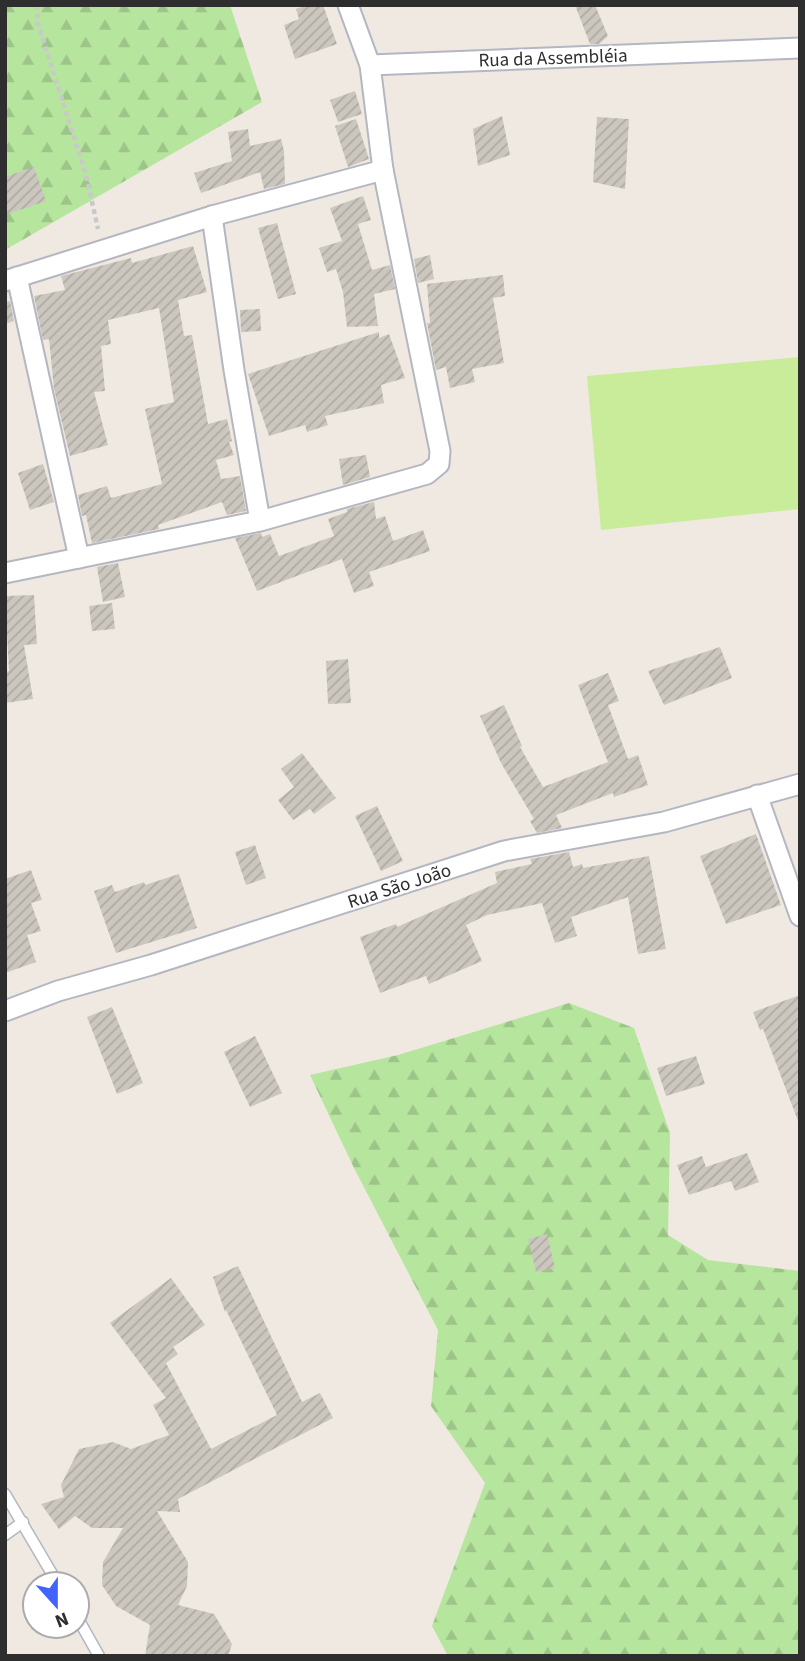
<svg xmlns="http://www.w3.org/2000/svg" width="805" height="1661" viewBox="0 0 805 1661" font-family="'Source Sans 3',sans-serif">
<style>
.forest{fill:url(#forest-firs)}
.pitch{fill:#c9ec9a}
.building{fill:url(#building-hatch)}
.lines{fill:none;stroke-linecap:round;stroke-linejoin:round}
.service-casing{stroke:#b4b7c1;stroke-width:13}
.minor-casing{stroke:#b4b7c1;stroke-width:23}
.path{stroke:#c9c9c9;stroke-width:4.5;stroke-dasharray:5 3.5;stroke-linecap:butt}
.service{stroke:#fff;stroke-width:10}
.minor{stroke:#fff;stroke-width:19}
.labels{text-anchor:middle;stroke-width:5;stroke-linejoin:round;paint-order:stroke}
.street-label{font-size:19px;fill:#2e2e2e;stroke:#fff}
</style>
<defs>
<pattern id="forest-firs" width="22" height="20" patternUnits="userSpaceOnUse" patternTransform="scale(1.75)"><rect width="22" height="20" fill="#b6e59e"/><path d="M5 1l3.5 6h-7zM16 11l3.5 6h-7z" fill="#9dc588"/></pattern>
<pattern id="building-hatch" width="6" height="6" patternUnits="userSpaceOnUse" patternTransform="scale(1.75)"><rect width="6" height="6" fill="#cbc7bf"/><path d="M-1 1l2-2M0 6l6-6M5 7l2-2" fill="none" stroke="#afaba4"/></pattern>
</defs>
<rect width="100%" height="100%" fill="#efe9e1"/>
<g class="forest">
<polygon points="5,5 230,5 262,102 5,250"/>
<polygon points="569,1003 634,1028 670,1133 668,1235 708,1260 800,1271 800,1656 448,1656 432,1626 485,1483 431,1406 438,1330 354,1168 310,1075 398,1055"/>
</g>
<polygon class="pitch" points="800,357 800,509 601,530 587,376"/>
<g class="building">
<polygon points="307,5 323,5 337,44 295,59 284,25 299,19 296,9"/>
<polygon points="575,5 595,5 608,36 599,44 590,44"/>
<polygon points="355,91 362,114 338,122 330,100"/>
<polygon points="502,116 510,155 478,166 473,129"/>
<polygon points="597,117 629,119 625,189 593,182"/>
<polygon points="356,119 369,159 348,167 335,126"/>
<polygon points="248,129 250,146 281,139 284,151 285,184 264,189 260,172 201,193 194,173 232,161 228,132"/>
<polygon points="34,167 46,201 5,215 5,177"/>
<polygon points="363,196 371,220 358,224 372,270 390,265 395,289 374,294 378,326 347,327 343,292 336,269 327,272 319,248 342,241 330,208"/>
<polygon points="277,223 296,294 278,299 258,228"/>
<polygon points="193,246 207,292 178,300 184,336 192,335 208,424 227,419 232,441 229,442 234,455 216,460 221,479 240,476 246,511 227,515 222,502 158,525 159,529 92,543 86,515 82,516 78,495 107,486 111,498 162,484 145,409 174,402 159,308 108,320 111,344 101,346 105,391 94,392 108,445 70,456 54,389 49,339 43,340 34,296 65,290 61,276 131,258 132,263"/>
<polygon points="430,255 434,279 418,283 414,259"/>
<polygon points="503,275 505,296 493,298 504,363 472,369 475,382 450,388 446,367 436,370 427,323 430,323 427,284"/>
<polygon points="10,301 14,321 5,324 5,302"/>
<polygon points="260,309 261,331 241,332 240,310"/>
<polygon points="379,332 379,338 389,334 405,378 381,385 384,403 325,416 328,425 307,432 305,425 269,436 248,374"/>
<polygon points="366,455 370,477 343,485 339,459"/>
<polygon points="43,464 54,502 30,510 18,473"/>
<polygon points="374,502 376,519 385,516 393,541 423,530 430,551 369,572 374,586 354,593 342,559 257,591 235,538 261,533 262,537 270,534 279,556 334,536 328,519 347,512 347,509"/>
<polygon points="118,563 125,597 103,602 97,567"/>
<polygon points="34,595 37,644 24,645 33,699 5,703 5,672 9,671 5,596"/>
<polygon points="112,603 115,629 92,631 89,606"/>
<polygon points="720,647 732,678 664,705 648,671"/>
<polygon points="348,659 351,703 328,704 326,661"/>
<polygon points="608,673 619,701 608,705 628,759 638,755 648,785 614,797 613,793 556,815 562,828 537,833 530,821 534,819 501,763 480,716 504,705 522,746 520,747 543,787 608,762 578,685"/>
<polygon points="302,753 336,798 314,814 310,809 293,820 278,800 294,787 281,769"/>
<polygon points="377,806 403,861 381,871 355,816"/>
<polygon points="756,834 781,905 726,924 700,856"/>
<polygon points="255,845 266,878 246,885 235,852"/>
<polygon points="569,852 573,867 582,864 583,868 649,856 666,949 638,954 628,897 571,917 577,936 555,943 542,903 487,915 466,925 482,961 429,984 426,976 380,993 360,937 396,924 397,927 497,883 495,872 532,864 530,859"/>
<polygon points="31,870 42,900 31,903 41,931 27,935 36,962 5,973 5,879"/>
<polygon points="179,874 197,928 116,953 94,891 112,885 115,892 144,882 145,885"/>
<polygon points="800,995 800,1120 798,1121 763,1029 760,1030 753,1012"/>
<polygon points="112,1007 143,1083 117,1094 87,1017"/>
<polygon points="255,1036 282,1093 250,1107 224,1052"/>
<polygon points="696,1056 705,1084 666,1096 657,1068"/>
<polygon points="747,1153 759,1182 735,1191 731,1181 689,1195 677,1165 702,1156 706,1167"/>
<polygon points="547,1234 555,1268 536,1272 528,1239"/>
<polygon points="238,1266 302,1402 320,1393 333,1418 178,1499 180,1512 157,1511 188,1562 187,1586 178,1605 214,1614 232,1644 228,1656 145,1656 150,1625 116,1606 102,1585 103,1562 123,1528 92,1528 75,1516 59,1529 41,1504 64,1497 61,1485 79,1449 113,1442 131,1449 169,1435 153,1405 166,1398 110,1323 171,1278 205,1325 173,1347 178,1354 166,1363 211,1449 277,1415 226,1310 225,1312 213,1277"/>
</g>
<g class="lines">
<g class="service-casing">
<g id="service">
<polyline points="5,1494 58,1584"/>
<polyline points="5,1535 23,1522"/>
<polyline points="77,1617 99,1656"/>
</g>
</g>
<g class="minor-casing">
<g id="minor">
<polyline points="370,65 800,48"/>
<polyline points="212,216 234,370 260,521"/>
<polyline points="17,277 79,558"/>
<polyline points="5,281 212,216 383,170"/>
<polyline points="5,573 260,521 427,474 439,464 440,451 383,170 370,65 348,5"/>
<polyline points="757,795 800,916"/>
<polyline points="5,1011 58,991 151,965 504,851 664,822 800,784"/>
</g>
</g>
<polyline class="path" points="37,5 38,24 86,175 98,229"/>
<use href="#service" class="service"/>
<use href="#minor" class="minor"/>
</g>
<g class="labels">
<g class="street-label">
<text transform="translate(553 57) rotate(-2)" y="7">Rua da Assembléia</text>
<text transform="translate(399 885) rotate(-18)" y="7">Rua São João</text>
</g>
</g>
<rect width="805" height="1661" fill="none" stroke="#2e2e2e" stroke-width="14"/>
<g transform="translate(56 1605) rotate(159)"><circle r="33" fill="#ffffff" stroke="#ababab" stroke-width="2"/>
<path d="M0-5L12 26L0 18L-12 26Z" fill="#4264fb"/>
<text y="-10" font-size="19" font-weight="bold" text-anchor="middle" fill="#2e2e2e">N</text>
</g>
</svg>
